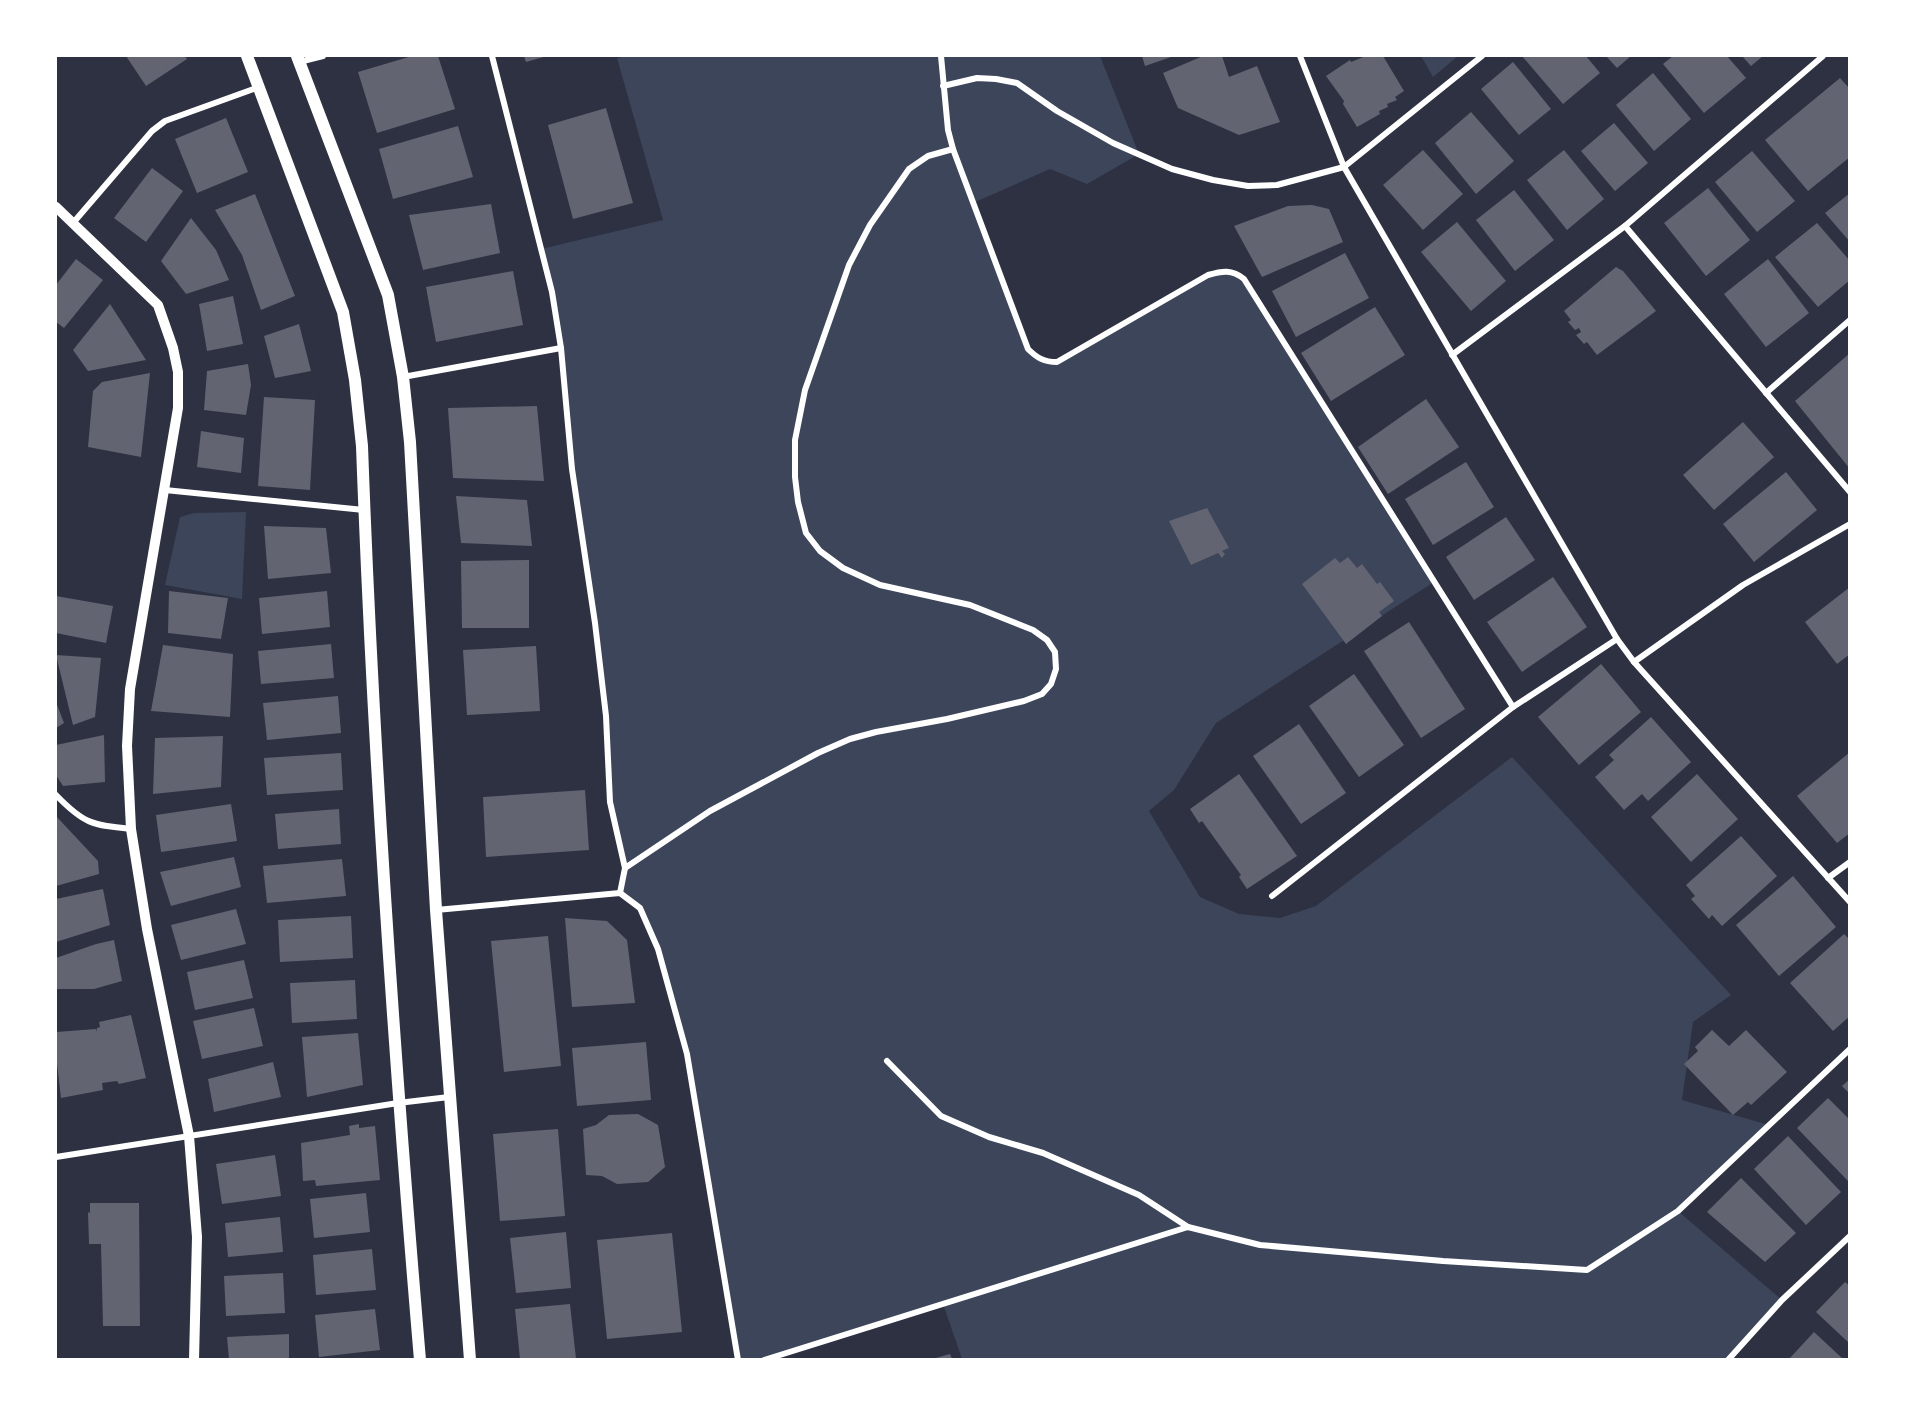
<svg xmlns="http://www.w3.org/2000/svg" width="1905" height="1415" viewBox="0 0 1905 1415" font-family="Rubik,sans-serif">
<style>
.green{fill:#3c4559}
.building{fill:#626471}
.lines{fill:none;stroke-linecap:round;stroke-linejoin:round}
.minor{stroke:#fff;stroke-width:6}
.tertiary{stroke:#fff;stroke-width:10}
.secondary{stroke:#fff;stroke-width:12}
</style>
<rect width="100%" height="100%" fill="#2d3142"/>
<g class="green">
<polygon points="626,56 1100,56 1139,154 1087,184 1050,169 973,203 1028,349 1035,356 1057,362 1208,275 1237,273 1434,582 1216,723 1174,790 1149,811 1200,897 1239,914 1280,918 1316,906 1512,757 1731,995 1693,1022 1682,1100 1769,1125 1678,1211 1782,1300 1728,1359 962,1359 943,1304 764,1359 738,1359 687,1054 658,949 640,908 620,893 625,868 610,802 606,716 572,469 561,348 541,249 663,220 617,58"/>
<polygon points="1421,56 1458,56 1433,77"/>
<polygon points="246,512 242,599 165,585 180,517 194,513"/>
</g>
<g class="building">
<polygon points="126,56 185,56 187,59 146,86"/>
<polygon points="412,56 438,56 455,109 377,133 358,72"/>
<polygon points="524,56 547,56 526,62"/>
<polygon points="1142,56 1174,56 1145,66"/>
<polygon points="1203,56 1222,56 1229,77 1257,66 1280,122 1239,135 1178,108 1163,73"/>
<polygon points="1366,56 1383,56 1404,91 1395,97 1397,100 1387,104 1388,107 1379,111 1380,114 1357,127 1343,104 1344,101 1326,76 1350,60 1351,62"/>
<polygon points="1522,56 1586,56 1600,73 1563,104"/>
<polygon points="1606,56 1631,56 1617,68"/>
<polygon points="1673,56 1727,56 1746,78 1704,113 1663,64"/>
<polygon points="1742,56 1763,56 1751,66"/>
<polygon points="1513,62 1551,109 1519,135 1481,89"/>
<polygon points="1653,73 1691,119 1654,151 1616,105"/>
<polygon points="1840,78 1850,89 1850,157 1808,191 1765,140"/>
<polygon points="606,108 633,203 573,219 548,125"/>
<polygon points="1471,112 1514,161 1476,194 1435,143"/>
<polygon points="226,118 248,172 197,193 175,139"/>
<polygon points="1614,123 1648,163 1615,191 1581,151"/>
<polygon points="458,126 473,177 393,199 379,149"/>
<polygon points="1423,150 1463,194 1423,230 1383,185"/>
<polygon points="1564,150 1604,199 1567,230 1527,180"/>
<polygon points="1752,151 1795,201 1757,232 1715,182"/>
<polygon points="152,168 183,191 146,242 114,218"/>
<polygon points="1708,188 1750,240 1706,276 1664,223"/>
<polygon points="1514,190 1554,240 1515,271 1476,220"/>
<polygon points="1850,193 1850,242 1825,213"/>
<polygon points="255,194 295,296 261,310 242,255 215,210"/>
<polygon points="491,204 500,253 423,270 409,215"/>
<polygon points="1312,205 1329,209 1343,242 1262,277 1234,226 1288,206"/>
<polygon points="191,218 216,250 229,280 186,294 161,261"/>
<polygon points="1457,222 1506,281 1471,311 1421,252"/>
<polygon points="1817,223 1850,261 1850,280 1818,307 1775,257"/>
<polygon points="1345,253 1369,298 1296,337 1272,291"/>
<polygon points="76,259 103,280 64,328 56,322 56,285"/>
<polygon points="1768,259 1809,313 1766,347 1724,294"/>
<polygon points="1616,267 1623,271 1656,311 1597,355 1587,342 1584,344 1576,335 1581,332 1579,328 1575,330 1568,322 1571,320 1564,311"/>
<polygon points="513,271 523,325 436,342 426,287"/>
<polygon points="233,296 243,344 207,351 199,304"/>
<polygon points="110,304 146,360 88,371 73,350"/>
<polygon points="1375,307 1405,355 1331,401 1301,353"/>
<polygon points="299,324 311,371 275,378 264,336"/>
<polygon points="1850,353 1850,469 1795,401"/>
<polygon points="248,364 251,385 246,415 204,410 207,371"/>
<polygon points="150,373 141,457 88,447 93,391 102,382"/>
<polygon points="264,397 315,400 310,490 258,486"/>
<polygon points="1426,399 1459,447 1388,494 1358,447"/>
<polygon points="537,406 544,481 453,478 448,408"/>
<polygon points="1743,422 1774,457 1714,510 1683,475"/>
<polygon points="201,431 244,438 241,473 197,467"/>
<polygon points="1466,462 1494,507 1433,545 1405,499"/>
<polygon points="1786,472 1817,510 1754,562 1723,524"/>
<polygon points="456,496 527,500 532,546 461,543"/>
<polygon points="1207,508 1229,548 1222,551 1225,554 1222,558 1218,553 1191,565 1169,521"/>
<polygon points="1506,517 1535,560 1474,600 1446,557"/>
<polygon points="264,526 326,528 331,573 268,579"/>
<polygon points="1348,557 1357,568 1362,564 1377,584 1380,582 1394,601 1379,612 1382,616 1346,644 1302,584 1335,558 1340,563"/>
<polygon points="529,560 529,628 462,628 461,561"/>
<polygon points="1553,577 1587,627 1522,672 1487,622"/>
<polygon points="1850,587 1850,654 1837,664 1805,622"/>
<polygon points="169,591 228,598 221,639 168,633"/>
<polygon points="327,591 330,627 262,634 259,598"/>
<polygon points="56,596 113,606 106,643 56,633"/>
<polygon points="1409,622 1465,709 1421,738 1364,651"/>
<polygon points="331,644 334,678 261,684 258,651"/>
<polygon points="163,645 233,654 230,717 151,711"/>
<polygon points="536,646 540,711 467,715 463,650"/>
<polygon points="56,655 101,658 95,717 73,725"/>
<polygon points="1601,664 1641,712 1579,765 1538,717"/>
<polygon points="1354,674 1404,745 1359,777 1309,706"/>
<polygon points="338,696 341,733 267,740 263,703"/>
<polygon points="56,702 64,723 56,728"/>
<polygon points="1651,717 1691,762 1648,801 1642,794 1624,810 1595,777 1614,760 1609,755"/>
<polygon points="1299,724 1346,793 1301,824 1253,756"/>
<polygon points="104,735 105,782 63,786 56,775 56,745"/>
<polygon points="223,736 221,787 153,794 155,738"/>
<polygon points="1850,752 1850,833 1837,843 1797,796"/>
<polygon points="341,753 343,790 267,795 264,758"/>
<polygon points="1239,774 1297,856 1247,889 1239,877 1241,875 1202,821 1199,823 1190,809"/>
<polygon points="1697,774 1738,819 1691,862 1651,817"/>
<polygon points="585,790 589,850 486,857 483,797"/>
<polygon points="231,804 237,841 161,852 156,815"/>
<polygon points="339,809 341,844 278,849 275,814"/>
<polygon points="56,816 98,861 99,874 56,886"/>
<polygon points="1741,836 1777,876 1722,926 1712,915 1709,919 1691,899 1695,896 1686,885"/>
<polygon points="234,857 241,887 171,906 160,872"/>
<polygon points="342,859 346,896 267,903 263,866"/>
<polygon points="1793,876 1836,927 1779,976 1736,925"/>
<polygon points="103,889 110,925 56,942 56,899"/>
<polygon points="236,909 246,944 181,960 171,925"/>
<polygon points="351,916 353,958 280,962 278,920"/>
<polygon points="565,918 607,921 627,940 635,1003 572,1007"/>
<polygon points="1844,934 1850,940 1850,1016 1833,1031 1790,983"/>
<polygon points="548,936 561,1066 504,1072 491,941"/>
<polygon points="114,940 122,981 94,989 56,989 56,958 96,944"/>
<polygon points="244,960 253,998 195,1010 187,972"/>
<polygon points="355,980 357,1019 292,1023 290,983"/>
<polygon points="254,1008 263,1046 202,1059 193,1021"/>
<polygon points="131,1015 146,1078 119,1084 117,1081 102,1083 103,1090 61,1098 56,1055 56,1032 96,1029 96,1032 97,1028 100,1027 99,1022"/>
<polygon points="1712,1030 1729,1046 1746,1030 1787,1072 1751,1105 1748,1102 1733,1115 1684,1064 1698,1051 1695,1047"/>
<polygon points="358,1033 363,1085 307,1097 302,1037"/>
<polygon points="646,1042 651,1100 577,1106 572,1048"/>
<polygon points="273,1062 281,1097 214,1112 208,1079"/>
<polygon points="1850,1079 1850,1094 1842,1086"/>
<polygon points="1828,1098 1850,1120 1848,1181 1797,1128"/>
<polygon points="638,1114 658,1125 665,1167 648,1182 617,1184 602,1176 586,1175 583,1129 596,1125 609,1115"/>
<polygon points="359,1124 359,1128 375,1126 380,1180 316,1186 315,1180 303,1181 301,1143 350,1135 349,1126"/>
<polygon points="558,1129 565,1216 500,1221 493,1134"/>
<polygon points="1788,1136 1841,1192 1806,1225 1754,1169"/>
<polygon points="275,1155 281,1196 222,1204 216,1164"/>
<polygon points="1741,1178 1796,1233 1765,1262 1707,1212"/>
<polygon points="366,1193 370,1232 314,1238 310,1199"/>
<polygon points="90,1203 139,1203 140,1326 103,1326 101,1244 89,1244 88,1212 90,1213"/>
<polygon points="280,1217 283,1252 228,1257 225,1223"/>
<polygon points="566,1232 571,1288 516,1293 510,1238"/>
<polygon points="672,1233 682,1332 607,1339 597,1240"/>
<polygon points="372,1249 376,1290 316,1295 313,1255"/>
<polygon points="283,1273 285,1313 226,1316 224,1276"/>
<polygon points="1845,1282 1850,1286 1850,1344 1816,1312"/>
<polygon points="570,1304 576,1359 520,1359 515,1309"/>
<polygon points="375,1309 380,1350 319,1357 315,1315"/>
<polygon points="1814,1332 1843,1359 1789,1359"/>
<polygon points="289,1334 289,1359 229,1359 227,1337"/>
<polygon points="950,1354 952,1359 932,1359"/>
</g>
<g class="lines">
<g class="minor">
<polyline points="492,56 552,292 561,348 572,469 595,623 606,716 610,802 625,868"/>
<path d="M941 56 948 130 953 149 1028 349C1037 358 1044 362 1057 362L1208 275C1222 271 1232 269 1244 279L1513 707"/>
<polyline points="1300,56 1344,167 1617,639 1634,662 1850,902"/>
<polyline points="299,62 323,56"/>
<polyline points="943,86 977,78 996,79 1017,83 1057,111 1113,143 1172,169 1213,180 1248,186 1277,185 1344,167 1482,56"/>
<polyline points="73,223 152,131 165,121 259,87"/>
<polyline points="1625,226 1850,492"/>
<polyline points="1452,355 1625,226 1823,56"/>
<polyline points="403,377 561,348"/>
<polyline points="1766,393 1850,320"/>
<polyline points="165,490 364,510"/>
<polyline points="1634,662 1743,585 1850,524"/>
<path d="M56 795C84 824 92 825 131 829"/>
<polyline points="1828,878 1850,862"/>
<polyline points="620,893 625,868 710,811 818,753 850,739 876,732 947,719 1024,701 1042,694 1051,684 1056,669 1055,652 1047,640 1033,630 970,605 880,585 843,568 820,551 806,533 798,502 795,477 795,440 805,390 849,265 870,225 909,169 928,156 953,149"/>
<polyline points="1272,896 1513,707 1617,639"/>
<polyline points="436,910 620,893 640,908 658,949 687,1054 738,1360"/>
<polyline points="887,1061 941,1116 989,1137 1043,1153 1139,1195 1188,1227"/>
<polyline points="56,1157 398,1103 449,1097"/>
<polyline points="764,1360 1188,1227 1260,1245 1443,1261 1587,1270 1678,1211 1850,1049"/>
<polyline points="1728,1360 1782,1300 1850,1236"/>
</g>
<polyline class="tertiary" points="56,207 158,305 173,348 178,372 178,408 130,689 127,746 131,829 147,929 189,1136 197,1237 194,1360"/>
<g class="secondary">
<path d="M247 56 343 312 355 380 362 446C373 751 394 1055 420 1360"/>
<polyline points="297,56 388,295 403,377 410,442 436,910 470,1360"/>
</g>
</g>
<rect width="1905" height="1415" fill="none" stroke="#ffffff" stroke-width="114"/>
</svg>
